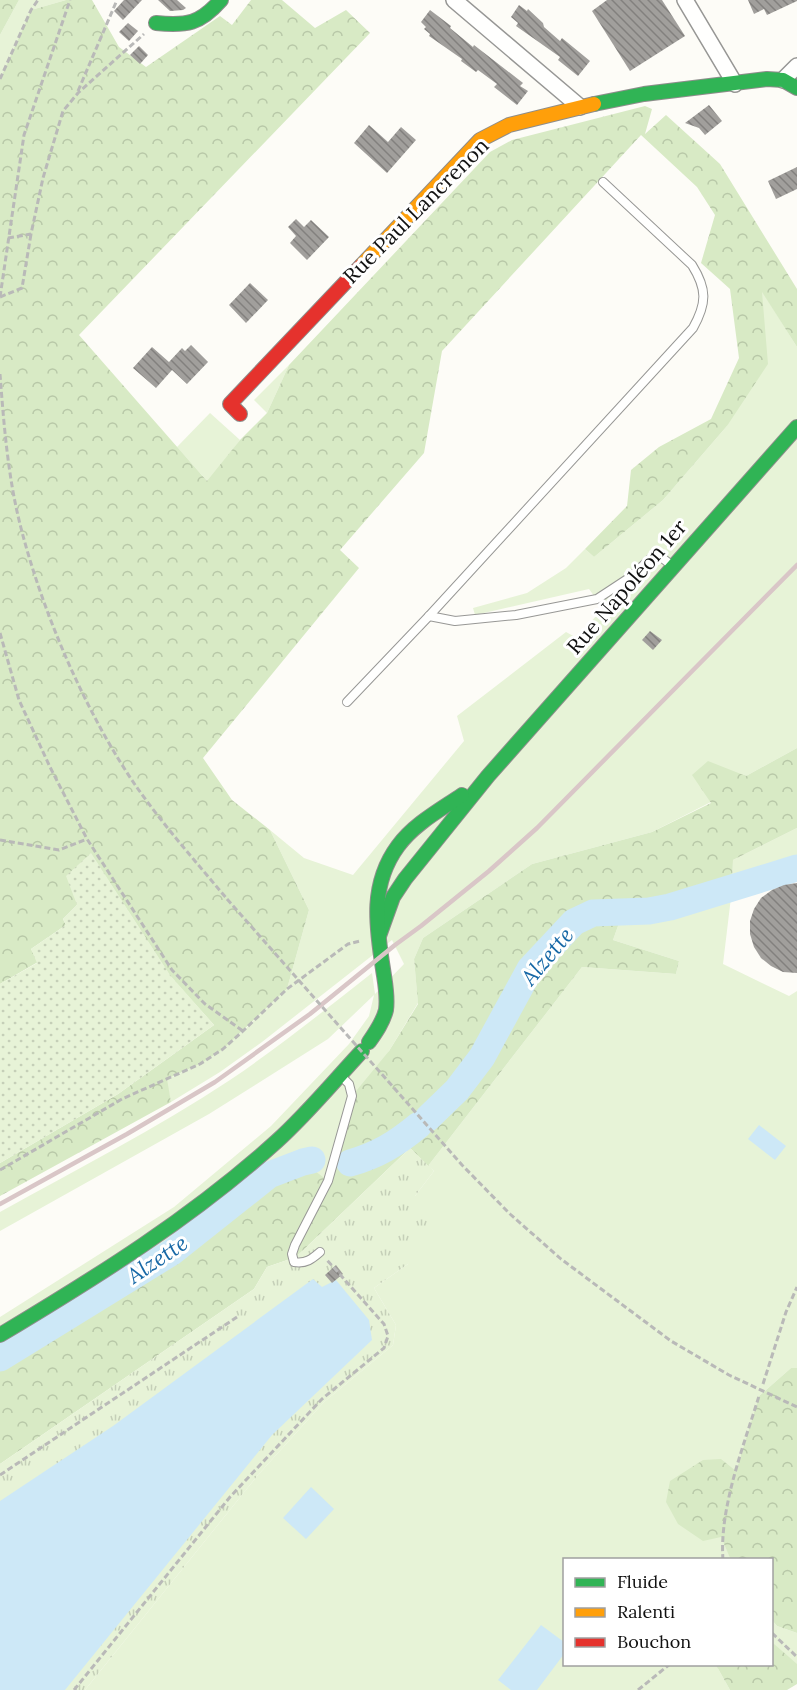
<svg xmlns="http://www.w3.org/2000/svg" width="797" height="1690" viewBox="0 0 797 1690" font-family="Lora,serif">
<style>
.grass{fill:#e7f3d7}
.forest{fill:url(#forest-crowns)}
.park{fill:url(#park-tufts)}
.garden{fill:url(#garden-dots)}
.water{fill:#cde8f7}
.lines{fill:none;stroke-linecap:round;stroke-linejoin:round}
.river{stroke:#cde8f7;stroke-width:27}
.building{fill:url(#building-back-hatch)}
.lane-casing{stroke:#979795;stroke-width:10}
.street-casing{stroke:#979795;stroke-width:18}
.fast-casing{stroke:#8e8d8b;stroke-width:16}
.slow-casing{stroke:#8e8d8b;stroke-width:16}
.jam-casing{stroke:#8e8d8b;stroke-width:16}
.path{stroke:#b9b9b8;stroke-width:3;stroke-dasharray:6 3;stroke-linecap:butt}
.lane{stroke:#fffffe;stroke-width:8}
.street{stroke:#fffffe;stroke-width:15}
.fast{stroke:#30b455;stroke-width:14}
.slow{stroke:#ff9f0a;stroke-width:14}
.jam{stroke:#e5322d;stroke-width:14}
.rail{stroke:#d9c6c7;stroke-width:4.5}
.path-bridge{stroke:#b9b9b8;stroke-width:3;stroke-dasharray:6 3;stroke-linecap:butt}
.labels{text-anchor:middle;stroke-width:6;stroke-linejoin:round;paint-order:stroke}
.street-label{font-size:21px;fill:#111;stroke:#fff}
.water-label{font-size:22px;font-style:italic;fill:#1768a6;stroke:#fff}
</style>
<defs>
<pattern id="forest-crowns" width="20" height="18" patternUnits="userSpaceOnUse" patternTransform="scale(1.5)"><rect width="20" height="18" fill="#d8eac5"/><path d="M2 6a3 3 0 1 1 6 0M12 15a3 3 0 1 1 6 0" fill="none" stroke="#b8c8a8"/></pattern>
<pattern id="park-tufts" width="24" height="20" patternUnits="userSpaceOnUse" patternTransform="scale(1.5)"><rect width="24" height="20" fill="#e7f3d7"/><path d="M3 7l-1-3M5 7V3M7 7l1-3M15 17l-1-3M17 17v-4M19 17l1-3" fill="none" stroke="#c5cfb8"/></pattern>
<pattern id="garden-dots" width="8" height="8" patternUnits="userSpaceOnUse" patternTransform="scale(1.5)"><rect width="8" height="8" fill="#e7f3d7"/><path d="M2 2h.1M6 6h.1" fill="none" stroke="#c5cfb8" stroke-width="1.8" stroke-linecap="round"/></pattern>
<pattern id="building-back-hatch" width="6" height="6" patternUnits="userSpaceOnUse" patternTransform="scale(1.5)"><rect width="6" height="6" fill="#a19f9c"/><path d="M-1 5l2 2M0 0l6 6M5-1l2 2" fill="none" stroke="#82807e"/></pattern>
</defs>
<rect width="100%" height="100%" fill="#fdfcf7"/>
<g class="grass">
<polygon points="19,0 66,0 31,10 0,79 0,35"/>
<path d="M762 291 797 347V748L746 776 711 802 652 832 532 864 423 938 414 959 418 1003 389 1051 328 1181 269 1175 172 1252 0 1358V1317L174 1207 271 1126 349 1044 369 1016 374 995 328 1039 209 1114 0 1231V1212C77 1169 156 1129 230 1080 279 1047 326 1009 372 973L375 994 404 964 392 940 262 1042 220 1072 171 1102 166 1080 200 1064 243 1031 287 989 309 910 270 830 304 858 353 875 464 741 457 716 566 632 577 638 603 608 589 589 475 615 473 608 527 593 566 568 585 549 594 557 663 500 727 426Z"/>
<polygon points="289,365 267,413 254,400"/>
<polygon points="210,413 240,440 208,482 177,447"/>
<polygon points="797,828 797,868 732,889 723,964 789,996 797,991 797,1368 791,1368 759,1396 736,1471 721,1537 730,1557 744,1559 564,1560 564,1664 716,1665 730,1690 85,1690 258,1475 324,1402 393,1345 396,1325 374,1288 408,1264 415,1196 434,1171 428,1166 582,967 676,974 679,961 613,940 623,912 670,907 732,889 733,860"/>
<polygon points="772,1620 777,1626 797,1633 797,1665 772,1642"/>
</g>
<g class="forest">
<polygon points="0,0 19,0 0,35"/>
<polygon points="66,0 92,0 119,47 146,67 220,16 232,25 251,0 282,0 315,28 346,10 370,33 79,335 207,481 240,440 267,413 289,365 490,152 512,140 645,106 652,109 645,134 666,115 720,164 797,289 797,347 762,292 768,364 727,426 663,500 594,557 585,549 627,506 631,470 659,447 711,419 739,358 730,289 701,263 715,215 697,187 641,135 442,351 424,453 340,550 359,568 203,758 232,800 270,830 309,910 287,989 223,1049 200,1064 167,1079 171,1102 0,1196 0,1163 118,1094 214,1025 170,976 91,854 77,905 63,919 66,925 31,949 38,962 0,984 0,79 31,10"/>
<polygon points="797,748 797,828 733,860 732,888 670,907 623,912 613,940 679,961 676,974 582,967 428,1166 410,1148 296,1257 267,1267 254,1289 0,1464 0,1358 172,1252 269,1175 303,1162 327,1180 352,1096 389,1051 418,1004 414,959 423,938 532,864 652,832 711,803 692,775 708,761 746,776"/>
<polygon points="791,1368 797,1368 797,1633 777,1626 772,1620 772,1560 730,1558 721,1537 703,1541 678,1524 666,1502 670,1481 703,1460 721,1459 736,1471 759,1396"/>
<polygon points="772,1642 797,1664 797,1684 787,1690 730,1690 716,1665 772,1664"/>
</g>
<polygon class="park" points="410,1148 434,1171 415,1196 435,1213 408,1264 374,1288 396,1325 393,1345 324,1402 258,1475 85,1690 0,1690 0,1464 254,1289 267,1267 296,1257"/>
<polygon class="garden" points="91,853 170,975 214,1025 118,1094 0,1163 0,984 37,963 31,949 66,925 63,919 77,905 66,876"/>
<g class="water">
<polygon points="759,1125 786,1146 775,1160 748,1139"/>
<polygon points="313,1279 322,1287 336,1280 369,1320 372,1340 272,1435 65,1690 0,1690 0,1501 113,1426"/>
<polygon points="311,1487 334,1509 306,1539 283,1518"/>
<polygon points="541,1625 564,1642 564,1654 537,1690 511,1690 498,1680"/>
</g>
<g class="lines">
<g class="river">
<polyline points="428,1118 457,1090 482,1057 530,969 574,922 593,913 649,911 670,907 797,868"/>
<path d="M350 1163C378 1155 396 1144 419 1125"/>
<polyline points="0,1358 172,1252 269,1175 303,1162 312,1160"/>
</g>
</g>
<g class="building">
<polygon points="124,0 142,0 123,20 114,11"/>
<polygon points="158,0 177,0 186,8 183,10 170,11"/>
<polygon points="607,0 662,0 685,36 630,71 592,11"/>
<polygon points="748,0 797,0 797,1 767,15 764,9 754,14"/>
<polygon points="519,5 527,11 528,9 543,23 544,27 560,41 562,38 590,61 578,76 558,60 560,57 516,26 518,23 511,17"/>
<polygon points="430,10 451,26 450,28 473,47 474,45 523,83 520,86 528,91 517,105 494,87 497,84 478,70 476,72 461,61 462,59 429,36 430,34 424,29 426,27 421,22"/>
<polygon points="128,23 138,31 129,41 119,32"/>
<polygon points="139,46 148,55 140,64 130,55"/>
<polygon points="709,105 722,121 705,135 699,128 685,123"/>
<polygon points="369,125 388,142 401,127 416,140 387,173 354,143"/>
<polygon points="797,167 797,189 776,199 768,181"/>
<polygon points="296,219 304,227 311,220 329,237 307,260 290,243 296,236 288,227"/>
<polygon points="250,283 268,300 246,323 229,305"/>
<polygon points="191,345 208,362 187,384 172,370 156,388 133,368 152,347 169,362 182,348 185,351"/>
<polygon points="650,631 662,640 653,650 642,640"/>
<polygon points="797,883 797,973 783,972 771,966 761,958 754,947 750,934 750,921 754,909 761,898 772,890 784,885"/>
<polygon points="336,1265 343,1274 332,1283 325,1275"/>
</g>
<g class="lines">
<g class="lane-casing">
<g id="lane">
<polyline points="429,616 455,621 516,615 597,599 632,576 650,559 661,557 670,564"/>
<path d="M347 702 429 616 693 328C707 303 707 289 692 265L603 182"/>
<path d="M320 1252C312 1259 306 1264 294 1262L292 1254 295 1245 328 1181 352 1096 349 1084 341 1076"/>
</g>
</g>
<g class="street-casing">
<g id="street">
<polyline points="454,0 580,107"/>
<polyline points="685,0 735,84"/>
<polyline points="783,80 797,66"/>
</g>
</g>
<g class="fast-casing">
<g id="fast">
<path d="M156 23C187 26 200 24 221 0"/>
<polyline points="594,104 644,94 767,79 783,80 797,88"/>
<polyline points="379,936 393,897 405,879 488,776 797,427"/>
<path d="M369 1042C376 1032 383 1022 386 1010 388 996 385 983 383 969 376 925 370 884 398 846 414 824 440 810 462 795"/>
<path d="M0 1335C97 1277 193 1217 277 1141 307 1114 334 1081 362 1051"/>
</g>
</g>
<g class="slow-casing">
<polyline id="slow" points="361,266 480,140 509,125 594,104"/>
</g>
<g class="jam-casing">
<polyline id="jam" points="240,414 230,404 361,266"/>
</g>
<g class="path">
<polyline points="0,79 31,10 38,0"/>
<polyline points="78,91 117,0"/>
<polyline points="8,238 31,234 43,178 63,111 78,93 144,34"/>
<polyline points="0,297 24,135 70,0"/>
<polyline points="0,297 22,288 31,234"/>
<path d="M0 374C4 426 8 478 21 528 43 614 87 716 138 789 165 827 197 863 227 899"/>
<polyline points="0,633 19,700 50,767 87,839 172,970 205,1004 243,1031"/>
<polyline points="0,840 59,850 87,839"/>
<polyline points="0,1170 122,1099 200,1064 223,1049 243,1031 287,989 348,944 360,941"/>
<polyline points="763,1384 786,1312 797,1287"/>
<polyline points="0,1475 237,1317"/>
<path d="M723 1560C719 1508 744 1445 759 1396"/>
<polyline points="772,1633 797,1657"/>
<polyline points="74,1690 230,1497 322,1399 384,1348 388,1336 384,1324 327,1260"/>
<polyline points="638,1690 670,1664"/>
</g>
<use href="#lane" class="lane"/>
<use href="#street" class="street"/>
<use href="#fast" class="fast"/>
<use href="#slow" class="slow"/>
<use href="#jam" class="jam"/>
<polyline class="rail" points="0,1204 127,1134 215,1082 310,1014 395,945 421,926 489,871 537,828 797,565"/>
<polyline class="path-bridge" points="227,899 462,1165 510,1214 561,1259 671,1341 729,1375 797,1407"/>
</g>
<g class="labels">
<g class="street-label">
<text transform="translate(416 211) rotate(-45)" y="7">Rue Paul Lancrenon</text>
<text transform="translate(627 587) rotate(-49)" y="7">Rue Napoléon 1er</text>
</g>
<g class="water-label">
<text transform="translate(547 956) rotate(-50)" y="8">Alzette</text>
<text transform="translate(157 1259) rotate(-34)" y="8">Alzette</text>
</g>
</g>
<rect x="563" y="1558" width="210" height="108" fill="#ffffff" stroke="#a0a0a0" stroke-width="1.5"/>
<rect x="575" y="1578" width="30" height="9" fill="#30b455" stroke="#a0a0a0" stroke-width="1.5"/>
<text x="617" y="1588" font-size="18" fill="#111111">Fluide</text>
<rect x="575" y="1608" width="30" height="9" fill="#ff9f0a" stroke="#a0a0a0" stroke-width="1.5"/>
<text x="617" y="1618" font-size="18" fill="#111111">Ralenti</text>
<rect x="575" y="1638" width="30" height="9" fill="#e5322d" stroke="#a0a0a0" stroke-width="1.5"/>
<text x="617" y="1648" font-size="18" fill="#111111">Bouchon</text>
</svg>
